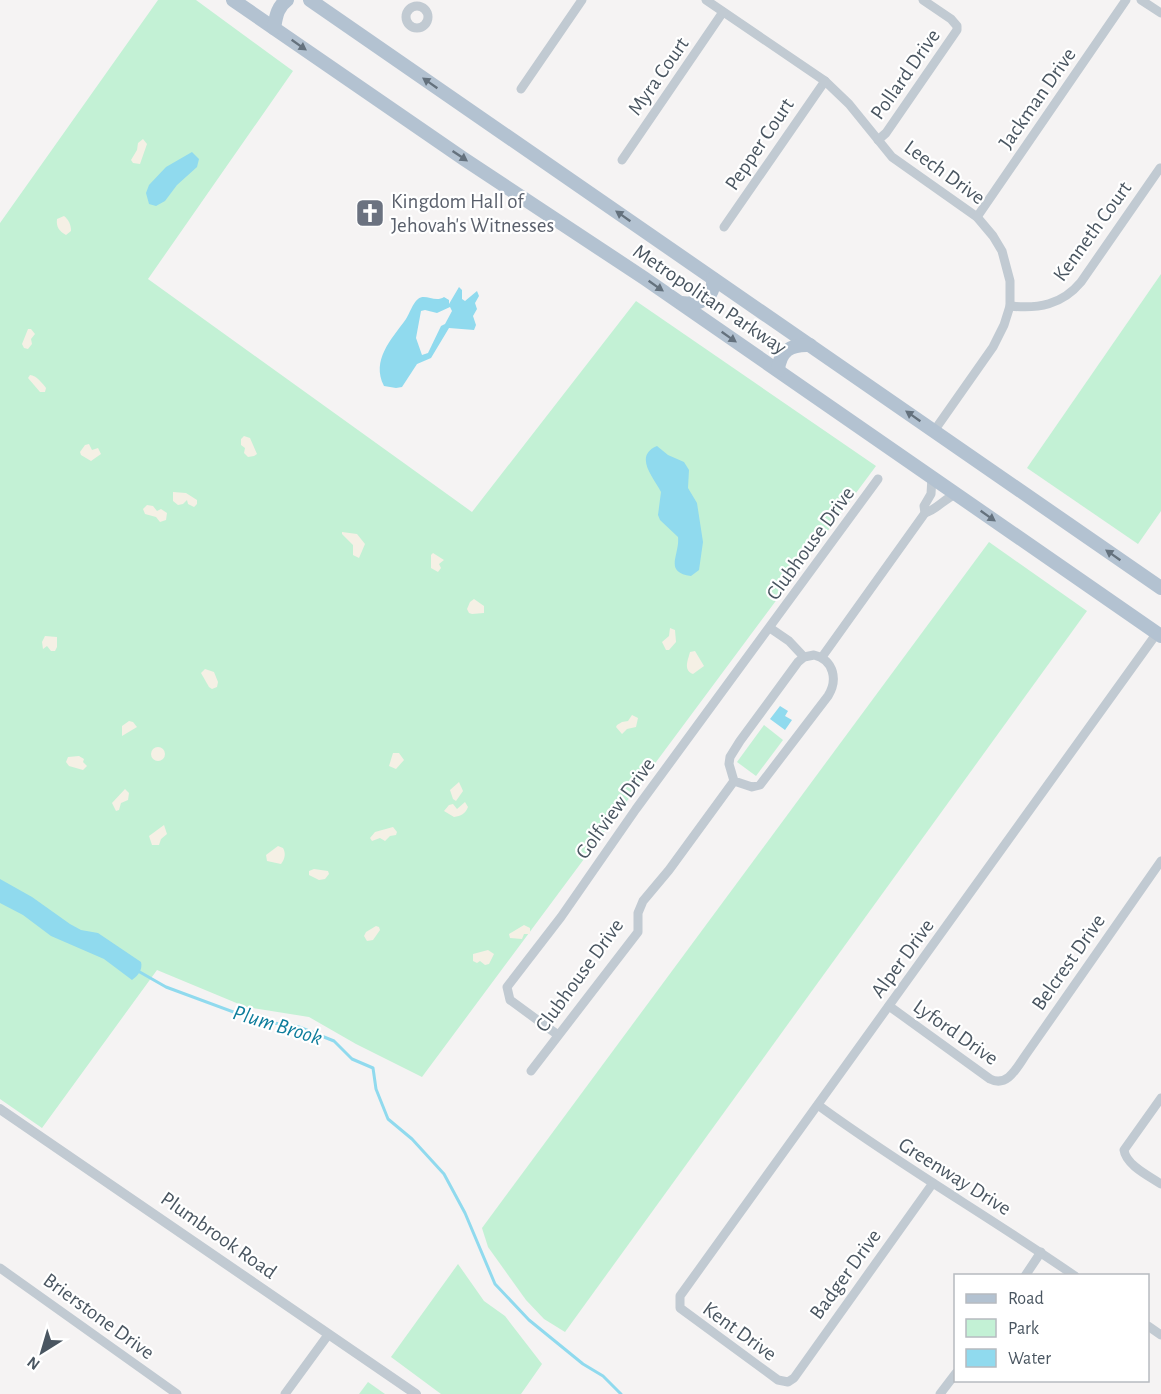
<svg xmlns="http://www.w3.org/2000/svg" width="1161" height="1394" viewBox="0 0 1161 1394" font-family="'Alegreya Sans',sans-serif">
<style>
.green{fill:#c3f1d5}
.sand{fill:#f5f0e5}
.water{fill:#90daee;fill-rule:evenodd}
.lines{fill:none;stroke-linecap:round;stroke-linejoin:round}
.stream{stroke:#90daee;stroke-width:3}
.minor{stroke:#c1cad2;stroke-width:9}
.tertiary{stroke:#c1cad2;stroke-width:10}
.primary{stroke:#b3c2d1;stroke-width:14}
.oneway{fill:#64717d}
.labels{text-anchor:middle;stroke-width:4.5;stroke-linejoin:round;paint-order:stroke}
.street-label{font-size:21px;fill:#4a5661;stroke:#fff}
.worship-label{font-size:21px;fill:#5b616d;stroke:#fff;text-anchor:start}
.water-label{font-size:22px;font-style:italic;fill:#0c7c9b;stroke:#fff}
</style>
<rect width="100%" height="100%" fill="#f5f3f3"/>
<g class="green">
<polygon points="158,0 196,0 293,71 148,279 472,512 636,301 876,466 422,1077 356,1044 309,1017 246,1007 157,970 42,1128 0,1099 0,223"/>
<polygon points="1161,274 1161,511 1138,544 1027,468"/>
<polygon points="989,542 1087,611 565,1332 544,1319 526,1300 488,1247 482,1228"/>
<polygon points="764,725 783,740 756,776 737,762"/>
<polygon points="458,1264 484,1301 505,1316 542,1364 521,1394 441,1394 391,1357"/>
<polygon points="368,1382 385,1394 359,1394"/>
</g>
<g class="sand">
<polygon points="143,139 147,144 140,164 133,163 131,160 137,150 138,143"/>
<path d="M64 216C69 220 71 225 71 231L66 235C59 231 56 227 57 219Z"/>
<polygon points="28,329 31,329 35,334 31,339 32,344 28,349 24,348 22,344"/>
<path d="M30 375C36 375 43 384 46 388L45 392H40L28 378Z"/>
<polygon points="244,436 250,438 257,454 254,456 248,457 244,453 245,448 241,445 241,439"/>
<polygon points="89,444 92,450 98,448 101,454 91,461 81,455 80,452 85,445"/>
<polygon points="173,492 186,493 197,500 197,504 194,507 188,504 187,500 183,504 178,505 173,501"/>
<polygon points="147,505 153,506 157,511 161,509 167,513 166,520 160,522 156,517 145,514 143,509"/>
<polygon points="342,532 357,534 365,544 359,558 353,555 353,545 342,534"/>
<polygon points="433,553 444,560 439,564 441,568 438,572 431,568 431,555"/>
<polygon points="474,599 484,606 484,613 472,614 469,613 467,609 470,602"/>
<polygon points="670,628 675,630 676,642 669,650 666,650 662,642 669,636"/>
<polygon points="45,636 57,637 57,647 55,651 51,651 47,646 43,649 42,642"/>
<path d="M695 651 704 666 693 674C683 670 688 660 690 652Z"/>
<polygon points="205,669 214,672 218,682 217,687 212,689 209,687 201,673"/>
<polygon points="632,715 638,718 636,727 627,729 622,734 616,727 617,725 622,722 628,721"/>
<polygon points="129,721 133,722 137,727 122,736 122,726"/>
<circle cx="158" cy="754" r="7"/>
<polygon points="393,753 399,753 404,760 396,769 389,766"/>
<polygon points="79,756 84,759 83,762 87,766 83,770 69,766 66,762 68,757"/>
<polygon points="459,782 463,791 456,801 453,799 450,790"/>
<polygon points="125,789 129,793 128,800 121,803 119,810 116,811 112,803"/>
<path d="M465 802 468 807C465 814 461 816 454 817L444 811 449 805 453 804 457 809Z"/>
<polygon points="164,825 167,834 161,839 159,845 152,845 149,836"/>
<polygon points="393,827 397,832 396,835 390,836 385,841 380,838 372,841 370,838 375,832"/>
<path d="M278 846 283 848C286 853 285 859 281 864L267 861 266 855Z"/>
<polygon points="314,869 328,871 329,874 325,879 319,880 309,875 309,871"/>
<polygon points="524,925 530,928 530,934 524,934 522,939 510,938 509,934"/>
<polygon points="376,926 379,927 380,930 373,940 367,941 364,936 366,932"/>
<polygon points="488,950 494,954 489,964 485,965 480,961 477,963 473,961 473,954"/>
</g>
<g class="water">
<polygon points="192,152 199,159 197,167 177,185 165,201 156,206 149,204 146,193 149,185 166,167"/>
<path d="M459 287 462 290V299L465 301 477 291 479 296 475 303 477 309 473 316 476 325 474 330 449 328 431 358 417 364 402 387 396 388 384 386C371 360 391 340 406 319 410 313 412 304 418 299 425 293 435 303 444 297L449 300V304ZM450 307 452 311 445 324 441 326 428 353 422 355 416 338 421 311 425 310 437 313Z"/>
<path d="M657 446 668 455 684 462 689 470 688 488 697 503 703 542 699 570 691 576C663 572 680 555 678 537L660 520 658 515 661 492C654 478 633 456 657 446Z"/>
<polygon points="780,706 788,711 785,716 792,720 785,730 770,719"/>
<path d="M0 879 32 897 70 924 81 930 98 933 141 962C143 969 138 976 132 980L104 959 51 936 23 915 0 903Z"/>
</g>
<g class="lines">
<polyline class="stream" points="138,971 166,987 255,1020 299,1027 334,1041 352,1059 373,1068 376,1089 388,1119 412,1139 444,1174 465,1213 495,1284 529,1320 583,1364 603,1376 621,1394"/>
<g class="minor">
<polyline points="706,0 825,81 849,104 892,157 977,217 993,236 1002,251 1010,281 1010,306 1004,325 993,347 934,431"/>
<polyline points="1141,0 1161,13"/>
<circle cx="417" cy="17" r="11"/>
<polyline points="521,89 582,0"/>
<polyline points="878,140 886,133 957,30 957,26 951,19 923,0"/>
<polyline points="622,160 723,12"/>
<polyline points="977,217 1126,0"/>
<polyline points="724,227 825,81"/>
<path d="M1010 306C1038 309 1062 305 1081 282L1160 168"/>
<path d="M932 477 931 494 924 506 925 513C936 510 944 499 956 494"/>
<polyline points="770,628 789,641 804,657"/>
<path d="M814 655C834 660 838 680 828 696L760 785 752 787 734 781 729 764 730 757 740 741 798 662 804 657Z"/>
<polyline points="822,657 925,513"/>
<path d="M889 1006 990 1079C1008 1088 1017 1067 1027 1053L1161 861"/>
<polyline points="558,1035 510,1000 507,987 561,917 636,809 878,479"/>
<polyline points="531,1071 638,932 638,913 643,901 669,870 734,781"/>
<path d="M1161 1098 1124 1150C1126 1165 1149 1176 1161 1184"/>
<path d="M818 1105C901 1166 990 1217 1075 1276"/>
<polyline points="933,1183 794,1378 788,1382 778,1380 680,1308 680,1296 1157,633"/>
<polyline points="0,1268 177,1394"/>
<polyline points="1025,1276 1041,1252"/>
<polyline points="1148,1326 1161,1335"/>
<polyline points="285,1394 328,1335"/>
<polyline points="940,1394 956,1373"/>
</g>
<polyline class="tertiary" points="0,1109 416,1394"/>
<g class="primary">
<polyline points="233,0 464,159 644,278 1161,636"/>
<polyline points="310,0 1161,588"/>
<path d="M274 28C276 17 277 7 287 0"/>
<path d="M681 303C699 305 715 299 713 279"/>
<path d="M778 370C780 351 790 344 810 345"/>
</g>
</g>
<defs><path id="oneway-solid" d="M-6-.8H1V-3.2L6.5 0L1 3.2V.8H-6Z" transform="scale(1.5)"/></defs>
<g class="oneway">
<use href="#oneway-solid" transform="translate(299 45) rotate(35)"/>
<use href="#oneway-solid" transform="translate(430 83) rotate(-145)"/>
<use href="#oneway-solid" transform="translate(460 156) rotate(34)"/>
<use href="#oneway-solid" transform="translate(623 216) rotate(-145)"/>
<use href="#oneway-solid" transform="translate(656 286) rotate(35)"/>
<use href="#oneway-solid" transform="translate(729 337) rotate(35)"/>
<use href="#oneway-solid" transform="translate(913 416) rotate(-145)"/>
<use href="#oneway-solid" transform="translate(988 516) rotate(35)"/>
<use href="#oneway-solid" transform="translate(1113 555) rotate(-145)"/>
</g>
<defs>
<g id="church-square" transform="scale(1.5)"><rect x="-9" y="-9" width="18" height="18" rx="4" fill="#6b7280" stroke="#fff"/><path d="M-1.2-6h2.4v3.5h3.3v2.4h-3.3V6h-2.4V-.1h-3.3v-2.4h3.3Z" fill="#fff"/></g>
</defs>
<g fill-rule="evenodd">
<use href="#church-square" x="370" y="213"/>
</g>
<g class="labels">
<g class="street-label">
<text transform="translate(905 74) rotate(-55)" y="7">Pollard Drive</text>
<text transform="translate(658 76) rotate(-55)" y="7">Myra Court</text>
<text transform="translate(1037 98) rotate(-55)" y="7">Jackman Drive</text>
<text transform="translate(759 144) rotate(-56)" y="7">Pepper Court</text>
<text transform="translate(945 172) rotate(36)" y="7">Leech Drive</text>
<text transform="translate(1092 231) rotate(-54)" y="7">Kenneth Court</text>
<text transform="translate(710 299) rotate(34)" y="7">Metropolitan Parkway</text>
<text transform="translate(810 543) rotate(-54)" y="7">Clubhouse Drive</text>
<text transform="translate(615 808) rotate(-54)" y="7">Golfview Drive</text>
<text transform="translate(902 958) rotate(-54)" y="7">Alper Drive</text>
<text transform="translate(1068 962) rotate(-55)" y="7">Belcrest Drive</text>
<text transform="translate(579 975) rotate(-54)" y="7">Clubhouse Drive</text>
<text transform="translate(956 1032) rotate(35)" y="7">Lyford Drive</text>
<text transform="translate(955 1176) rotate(32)" y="7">Greenway Drive</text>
<text transform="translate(219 1235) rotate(35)" y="7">Plumbrook Road</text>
<text transform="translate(845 1274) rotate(-54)" y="7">Badger Drive</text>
<text transform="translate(99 1316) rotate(36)" y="7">Brierstone Drive</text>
<text transform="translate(740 1331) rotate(36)" y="7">Kent Drive</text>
</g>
<g class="worship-label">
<text x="391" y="208">Kingdom Hall of<tspan x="391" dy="24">Jehovah's Witnesses</tspan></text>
</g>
<g class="water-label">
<text transform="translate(278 1024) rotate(17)" y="8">Plum Brook</text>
</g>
</g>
<rect x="954" y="1274" width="195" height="108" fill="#ffffff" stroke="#b7bbc0" stroke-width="1.5"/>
<rect x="966" y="1294" width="30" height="9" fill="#b3c2d1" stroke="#b7bbc0" stroke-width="1.5"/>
<text x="1008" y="1304" font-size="18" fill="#4a5661">Road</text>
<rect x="966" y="1319" width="30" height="18" fill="#c3f1d5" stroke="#b7bbc0" stroke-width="1.5"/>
<text x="1008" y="1334" font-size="18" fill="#4a5661">Park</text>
<rect x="966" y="1349" width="30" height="18" fill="#90daee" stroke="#b7bbc0" stroke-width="1.5"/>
<text x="1008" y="1364" font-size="18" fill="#4a5661">Water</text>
<g transform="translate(42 1352) rotate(217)" stroke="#ffffff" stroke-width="4.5" paint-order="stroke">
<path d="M0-4.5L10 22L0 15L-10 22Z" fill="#4a5661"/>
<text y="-9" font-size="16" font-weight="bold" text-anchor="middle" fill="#4a5661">N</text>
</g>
</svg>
